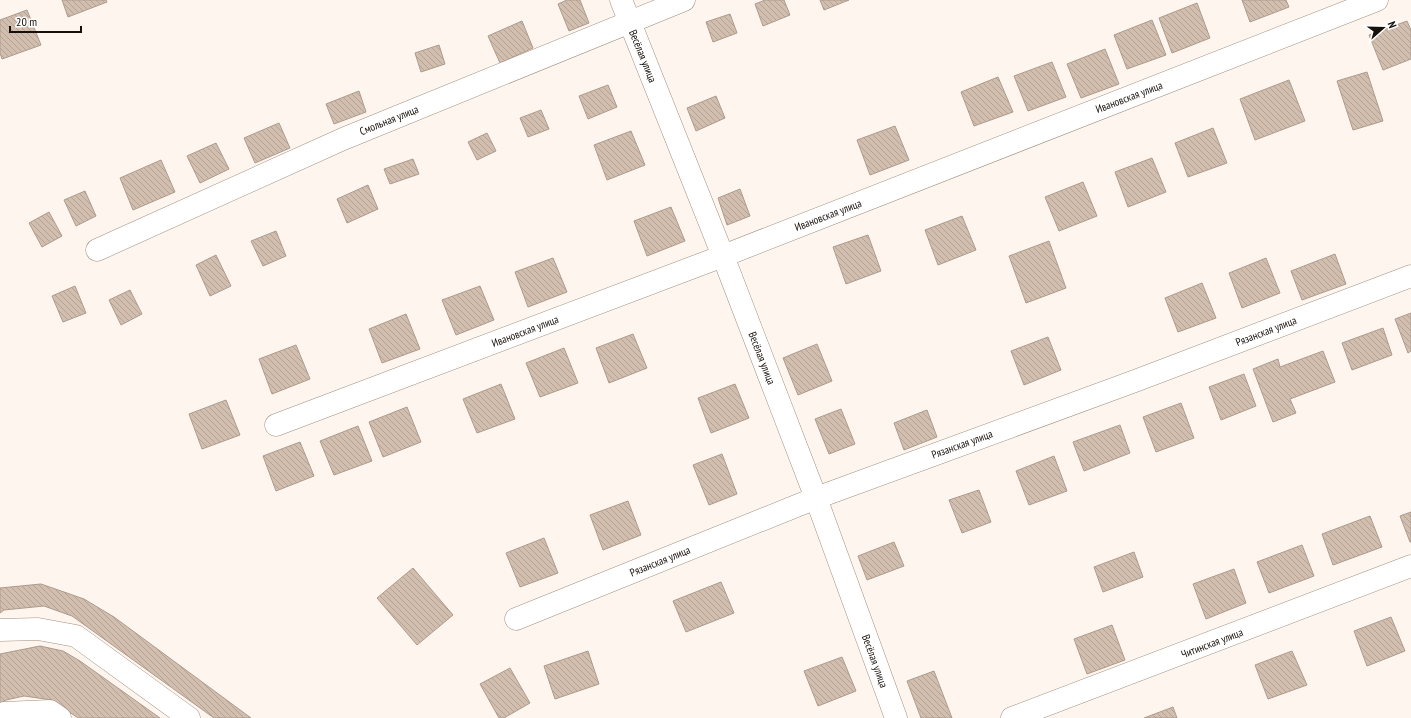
<svg xmlns="http://www.w3.org/2000/svg" width="1411" height="718" viewBox="0 0 1411 718" font-family="'PT Sans Narrow',sans-serif">
<style>
.building{fill:url(#building-back-hatch);stroke:#ad9b8c}
.lines{fill:none;stroke-linecap:round;stroke-linejoin:round}
.minor-casing{stroke:#a29081;stroke-width:23}
.minor{stroke:#fff;stroke-width:22}
.labels{text-anchor:middle;stroke-width:4;stroke-linejoin:round;paint-order:stroke}
.street-label{font-size:11px;fill:#160f0a;stroke:#fff}
</style>
<defs>
<pattern id="building-back-hatch" width="6" height="6" patternUnits="userSpaceOnUse"><rect width="6" height="6" fill="#d2beaf"/><path d="M-1 5l2 2M0 0l6 6M5-1l2 2" fill="none" stroke="#b4a295"/></pattern>
</defs>
<rect width="100%" height="100%" fill="#fdf5ee"/>
<g class="building">
<polygon points="62,0 106,0 107,2 68,17"/>
<polygon points="567,0 580,0 589,23 569,31 558,4"/>
<polygon points="765,0 784,0 790,15 763,26 755,4"/>
<polygon points="820,0 849,0 824,10"/>
<polygon points="1242,0 1286,0 1289,7 1250,22"/>
<polygon points="1197,3 1210,38 1172,53 1159,18"/>
<polygon points="27,10 41,45 2,59 0,53 0,20"/>
<polygon points="730,14 737,33 713,42 706,22"/>
<polygon points="1152,20 1166,55 1127,69 1114,35"/>
<polygon points="522,21 533,48 500,63 488,36"/>
<polygon points="1407,21 1411,30 1411,59 1383,70 1369,35"/>
<polygon points="439,45 445,64 421,72 415,53"/>
<polygon points="1105,49 1119,84 1081,98 1067,64"/>
<polygon points="1052,62 1066,97 1028,111 1014,76"/>
<polygon points="1367,72 1383,121 1353,130 1337,81"/>
<polygon points="998,77 1013,112 974,126 961,92"/>
<polygon points="1289,80 1305,121 1255,140 1240,99"/>
<polygon points="608,85 617,107 588,119 579,96"/>
<polygon points="359,91 366,112 334,124 326,104"/>
<polygon points="716,96 725,118 696,131 687,108"/>
<polygon points="541,110 549,129 528,137 520,118"/>
<polygon points="279,123 290,148 255,163 244,138"/>
<polygon points="895,126 909,160 870,175 857,140"/>
<polygon points="1213,128 1227,163 1188,177 1175,143"/>
<polygon points="631,131 645,165 607,180 594,145"/>
<polygon points="487,133 496,151 477,160 468,142"/>
<polygon points="216,143 229,169 200,183 187,156"/>
<polygon points="1152,158 1166,192 1128,207 1115,172"/>
<polygon points="413,159 419,174 390,184 384,169"/>
<polygon points="161,160 175,192 133,210 120,178"/>
<polygon points="1083,182 1097,216 1059,231 1045,197"/>
<polygon points="368,185 378,209 347,223 337,199"/>
<polygon points="740,189 750,216 727,225 718,198"/>
<polygon points="85,191 96,216 76,226 64,200"/>
<polygon points="671,207 685,241 647,256 634,221"/>
<polygon points="49,212 62,236 42,247 29,223"/>
<polygon points="962,216 976,250 938,265 925,230"/>
<polygon points="276,231 286,256 263,266 251,241"/>
<polygon points="868,235 881,271 846,284 833,247"/>
<polygon points="1049,241 1066,288 1026,303 1009,256"/>
<polygon points="1335,254 1346,284 1302,300 1291,271"/>
<polygon points="216,255 231,286 210,296 196,265"/>
<polygon points="553,258 567,292 528,307 515,272"/>
<polygon points="1266,258 1280,293 1242,308 1229,273"/>
<polygon points="1202,283 1216,318 1178,332 1165,298"/>
<polygon points="75,286 86,313 63,322 52,296"/>
<polygon points="480,286 494,320 456,335 442,300"/>
<polygon points="130,290 142,314 121,325 109,300"/>
<polygon points="1411,313 1411,351 1408,353 1395,319"/>
<polygon points="406,314 420,349 382,363 369,329"/>
<polygon points="1383,328 1392,355 1352,370 1342,343"/>
<polygon points="633,334 647,368 609,383 596,348"/>
<polygon points="1048,337 1061,370 1024,385 1011,351"/>
<polygon points="817,344 832,381 798,395 783,358"/>
<polygon points="296,345 310,379 272,394 259,359"/>
<polygon points="564,348 578,383 540,397 526,363"/>
<polygon points="1323,351 1335,382 1290,399 1296,413 1273,422 1253,369 1278,359 1280,367"/>
<polygon points="1244,374 1256,406 1221,420 1209,387"/>
<polygon points="501,384 515,419 477,433 463,399"/>
<polygon points="735,384 749,418 711,433 698,398"/>
<polygon points="226,400 240,435 202,449 189,414"/>
<polygon points="1181,403 1194,438 1156,452 1143,417"/>
<polygon points="407,407 421,442 383,457 369,422"/>
<polygon points="841,409 855,444 829,454 815,419"/>
<polygon points="927,410 937,437 904,450 894,423"/>
<polygon points="1120,425 1130,453 1084,471 1073,442"/>
<polygon points="358,426 372,461 334,475 320,441"/>
<polygon points="300,442 314,476 276,491 263,456"/>
<polygon points="722,454 737,494 709,505 693,465"/>
<polygon points="1054,456 1067,491 1029,505 1016,471"/>
<polygon points="979,490 991,522 962,533 949,500"/>
<polygon points="628,501 641,535 603,550 590,515"/>
<polygon points="1411,512 1411,542 1410,542 1400,516"/>
<polygon points="1370,516 1382,547 1333,565 1322,534"/>
<polygon points="544,538 558,573 520,587 506,553"/>
<polygon points="894,542 904,566 867,580 858,556"/>
<polygon points="1302,545 1314,576 1269,593 1257,562"/>
<polygon points="1134,552 1143,577 1103,592 1094,567"/>
<polygon points="413,568 453,615 417,645 377,598"/>
<polygon points="1234,569 1246,603 1206,619 1193,584"/>
<polygon points="721,582 734,613 686,632 673,601"/>
<polygon points="41,584 84,599 114,617 251,718 214,718 72,616 44,606 4,610 0,613 0,588"/>
<polygon points="1391,617 1405,651 1367,666 1354,631"/>
<polygon points="1112,625 1125,660 1087,674 1074,639"/>
<polygon points="40,646 63,651 80,661 160,718 78,718 52,700 24,696 6,700 0,704 0,654"/>
<polygon points="588,651 599,684 555,699 544,666"/>
<polygon points="1292,651 1307,685 1268,699 1255,665"/>
<polygon points="842,657 856,691 818,706 804,671"/>
<polygon points="510,668 530,703 504,718 499,718 480,684"/>
<polygon points="934,671 952,718 921,718 907,681"/>
<polygon points="1173,707 1177,718 1144,718"/>
</g>
<g class="lines">
<g class="minor-casing">
<g id="minor">
<polyline points="621,0 723,256 816,498 896,718"/>
<polyline points="97,250 343,139 684,0"/>
<polyline points="276,425 723,256 1377,0"/>
<polyline points="516,619 816,498 1135,381 1411,276"/>
<polyline points="0,630 38,629 76,636 189,718"/>
<polyline points="0,718 4,713 50,711 60,718"/>
<polyline points="1012,718 1411,566"/>
</g>
</g>
<use href="#minor" class="minor"/>
</g>
<g class="labels">
<g class="street-label">
<text transform="translate(643 56) rotate(68)" y="4">Весёлая улица</text>
<text transform="translate(1129 97) rotate(-21)" y="4">Ивановская улица</text>
<text transform="translate(389 120) rotate(-22)" y="4">Смольная улица</text>
<text transform="translate(828 215) rotate(-21)" y="4">Ивановская улица</text>
<text transform="translate(525 331) rotate(-21)" y="4">Ивановская улица</text>
<text transform="translate(1266 331) rotate(-21)" y="4">Рязанская улица</text>
<text transform="translate(762 358) rotate(69)" y="4">Весёлая улица</text>
<text transform="translate(962 444) rotate(-20)" y="4">Рязанская улица</text>
<text transform="translate(660 561) rotate(-22)" y="4">Рязанская улица</text>
<text transform="translate(1212 643) rotate(-21)" y="4">Читинская улица</text>
<text transform="translate(875 661) rotate(70)" y="4">Весёлая улица</text>
</g>
</g>
<g transform="translate(1383 28) rotate(70)" stroke="#ffffff" stroke-width="3" paint-order="stroke">
<path d="M0-3L7 15L0 10L-7 15Z" fill="#160f0a"/>
<text y="-6" font-size="11" font-weight="bold" text-anchor="middle" fill="#160f0a">N</text>
</g>
<path d="M10 26v6h71v-6" fill="none" stroke="#160f0a" stroke-width="2"/>
<text x="16" y="26" font-size="12" fill="#160f0a" stroke="#ffffff" stroke-width="3" paint-order="stroke">20 m</text>
</svg>
